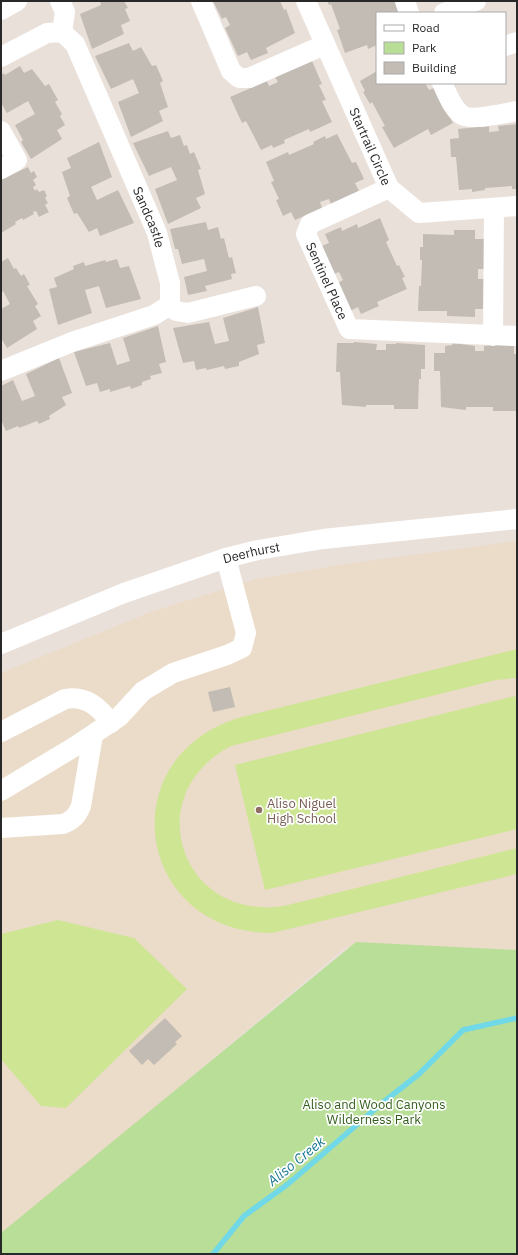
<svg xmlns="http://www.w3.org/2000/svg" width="518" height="1255" viewBox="0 0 518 1255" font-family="'IBM Plex Sans',sans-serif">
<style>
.education{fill:#ebdbc9}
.green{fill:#b9de98}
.pitch{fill:#cee594}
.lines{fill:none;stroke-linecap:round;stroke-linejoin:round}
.stream{stroke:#71d8e7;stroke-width:5.5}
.building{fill:#c2bcb5}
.minor{stroke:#fff;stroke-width:20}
.education-dot{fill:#8d6e63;stroke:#fff;stroke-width:1.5}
.labels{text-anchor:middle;stroke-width:3.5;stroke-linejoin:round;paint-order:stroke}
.street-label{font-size:13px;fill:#282828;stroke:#fff}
.education-label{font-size:13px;fill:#785e54;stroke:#fff;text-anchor:start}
.park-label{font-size:13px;fill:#335f1d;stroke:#fff}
.water-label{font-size:14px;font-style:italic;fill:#14758f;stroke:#fff}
</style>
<rect width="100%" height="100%" fill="#eae0da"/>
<polygon class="education" points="517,541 517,955 346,947 1,1236 1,673 153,611 256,579 345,564"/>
<polygon class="green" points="356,942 517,950 517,1254 1,1254 1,1233"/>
<g class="pitch">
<path d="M517 649V678L496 680 231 746C138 795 181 922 284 906L517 848V874L272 933C137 933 109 759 238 718Z"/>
<polygon points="515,696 517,703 517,829 265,890 235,765"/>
<polygon points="58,920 134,938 187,989 66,1108 41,1106 1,1059 1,934"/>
</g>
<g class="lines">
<polyline class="stream" points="213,1254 244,1216 288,1184 381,1104 419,1074 463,1030 517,1018"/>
</g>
<g class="building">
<polygon points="100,1 124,1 128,8 125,9 130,21 121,25 124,34 92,49 80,14 101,5"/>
<polygon points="213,1 280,1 284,10 286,9 295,33 266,48 268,53 251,60 247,52 238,56 225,28 230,25 226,17 222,19"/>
<polygon points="327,1 389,1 389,2 395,1 399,13 377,13 377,45 368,49 367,45 345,53 337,30 340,29 331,4 329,5"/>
<polygon points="129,43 133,51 141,47 152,66 156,65 163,81 160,83 168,107 159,111 163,121 131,137 118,102 139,93 133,79 111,89 95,56"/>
<polygon points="312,61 322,84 319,85 326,100 322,101 332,122 310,132 309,129 284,140 285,143 273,148 272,145 261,150 246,121 242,123 230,97 267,81 269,86 278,82 275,77"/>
<polygon points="20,66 24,73 32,69 45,86 49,84 58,100 55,102 62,114 60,116 65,125 57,130 62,139 31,159 21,142 23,140 15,125 35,114 28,101 7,113 1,103 1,75 4,73 5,75"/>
<polygon points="377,71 377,83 425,83 429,90 434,88 453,123 431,135 428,129 394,148 382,127 385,126 372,102 370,104 363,92 365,91 360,81"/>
<polygon points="517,124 517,189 512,189 512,186 485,188 485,190 472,192 472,189 459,190 456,157 451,157 450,139 459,138 458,129 489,126 489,132 499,131 498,126"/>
<polygon points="168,131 171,138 180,135 184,146 187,145 190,154 194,152 201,169 198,170 205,194 196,198 201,208 168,224 155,189 177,180 171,167 149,176 133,143"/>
<polygon points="337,134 352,163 356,162 364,179 355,183 359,191 331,204 329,199 320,202 322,208 295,220 291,212 283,216 276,200 279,199 271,182 274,181 266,162 288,152 289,155 314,144 313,142 325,136 326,139"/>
<polygon points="99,142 112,177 91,187 97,200 118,190 134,223 100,236 97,228 89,232 77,213 74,214 67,198 70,196 62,172 71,168 67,158"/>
<polygon points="28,167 31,173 34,171 37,177 33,180 36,185 33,187 35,191 37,189 39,192 44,190 47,196 45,198 48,203 45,205 49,212 39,217 36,211 33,212 34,214 23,220 22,218 15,222 16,224 1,233 1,180"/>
<polygon points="380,218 389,240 386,242 397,266 399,265 405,277 402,278 407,289 377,302 379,306 361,314 358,307 350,311 338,283 343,280 339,272 334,274 322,246 329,243 325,234 341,227 342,231 357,224 358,228"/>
<polygon points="206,222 208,230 218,227 221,239 224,238 229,258 232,257 236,273 231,274 232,279 205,286 207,291 188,295 184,277 207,271 204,259 182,264 178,249 175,249 170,229"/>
<polygon points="454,230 475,230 475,239 485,239 484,269 478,269 478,279 484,279 483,309 475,309 475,317 447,316 447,311 418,311 419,286 421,286 422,260 420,260 420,247 423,247 423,234 454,235"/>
<polygon points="8,258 14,269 16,268 21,276 24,274 30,285 27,286 38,304 35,306 41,316 33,321 37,329 7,348 1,338 1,309 10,304 3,291 1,293 1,262"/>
<polygon points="117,259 120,268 129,266 141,299 106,308 99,286 85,290 92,313 58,325 49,289 57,287 54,278 74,269 73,266 84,262 85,266 105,260 106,262"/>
<polygon points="258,307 265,343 257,345 259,354 239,362 239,366 225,369 224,366 207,370 206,368 196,370 194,361 183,363 173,328 209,322 215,344 229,341 223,318"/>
<polygon points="158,326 166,362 159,364 162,373 150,376 151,379 142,382 142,385 131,389 130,386 110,392 110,389 100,392 97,383 86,386 74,352 110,343 117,365 130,361 123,338"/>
<polygon points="354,342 377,344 376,350 386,350 386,344 396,344 396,343 425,345 425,369 421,369 421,379 419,379 418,409 394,409 394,405 366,405 366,407 342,405 340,372 336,372 337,343 354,343"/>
<polygon points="453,343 475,346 475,351 484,351 484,346 495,345 514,346 514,354 517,354 516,411 493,411 493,407 466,407 466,410 441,407 440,371 434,371 434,353 445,353 445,346 452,345"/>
<polygon points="59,358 72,393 62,397 66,405 49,416 50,419 39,424 37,421 19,428 18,426 6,431 2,422 1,423 1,386 13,380 22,401 35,396 26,374"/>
<polygon points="230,687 235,707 213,712 208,692"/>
<polygon points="165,1018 182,1036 175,1042 177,1044 154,1065 148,1059 142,1065 129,1051"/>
</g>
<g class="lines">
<g class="minor">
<polyline points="60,1 65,12 62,32"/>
<polyline points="201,1 231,71 239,78 249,78 324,45"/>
<path id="s1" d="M306 1 389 188 419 213 517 206"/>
<polyline points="405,1 409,13"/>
<polyline points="1,10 17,1"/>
<polyline points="444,13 476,1"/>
<polyline points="505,46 517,42"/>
<path id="s2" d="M1 57 47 33 62 32 75 44 157 233 170 283V305L154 315 72 342 1 371"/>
<path d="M442 83C447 93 452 108 462 115 470 121 506 113 517 111"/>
<polyline points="1,131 17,160 1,169"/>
<path id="s3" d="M389 188 310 224 306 234 349 329 517 336"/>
<polyline points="170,305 176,311 188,313 256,296"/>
<polyline points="493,336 494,208"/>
<path id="s4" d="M1 644 124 593 226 558 258 550 323 539 517 519"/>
<path d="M1 732 65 699C86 695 99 707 111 723"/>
<polyline points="1,791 74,747 119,717 143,691 173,673 227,655 242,648 246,633 226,558"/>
<path d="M1 828 63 824C73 820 77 816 81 806L93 735"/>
</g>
</g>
<circle class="education-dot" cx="259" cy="810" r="4"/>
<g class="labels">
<g class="street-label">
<text dy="5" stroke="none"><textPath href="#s1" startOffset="159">Startrail Circle</textPath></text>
<text dy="5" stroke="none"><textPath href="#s2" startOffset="273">Sandcastle</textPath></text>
<text dy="5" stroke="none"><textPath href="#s3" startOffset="149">Sentinel Place</textPath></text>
<text dy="5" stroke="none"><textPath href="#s4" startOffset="267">Deerhurst</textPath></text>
</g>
<g class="education-label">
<text x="267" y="808">Aliso Niguel<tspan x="267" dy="15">High School</tspan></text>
</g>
<g class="park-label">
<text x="374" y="1109">Aliso and Wood Canyons<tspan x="374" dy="15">Wilderness Park</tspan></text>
</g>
<g class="water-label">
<text transform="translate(296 1161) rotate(-39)" y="5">Aliso Creek</text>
</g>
</g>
<rect width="518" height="1255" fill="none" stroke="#282828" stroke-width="4"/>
<rect x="376" y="12" width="130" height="72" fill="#ffffff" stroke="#a9a9a9"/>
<rect x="384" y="25" width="20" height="6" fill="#ffffff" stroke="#a9a9a9"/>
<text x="412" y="32" font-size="12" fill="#282828">Road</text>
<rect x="384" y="42" width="20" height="12" fill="#b9de98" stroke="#a9a9a9"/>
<text x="412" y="52" font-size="12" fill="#282828">Park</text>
<rect x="384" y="62" width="20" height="12" fill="#c2bcb5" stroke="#a9a9a9"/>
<text x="412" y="72" font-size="12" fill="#282828">Building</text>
</svg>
